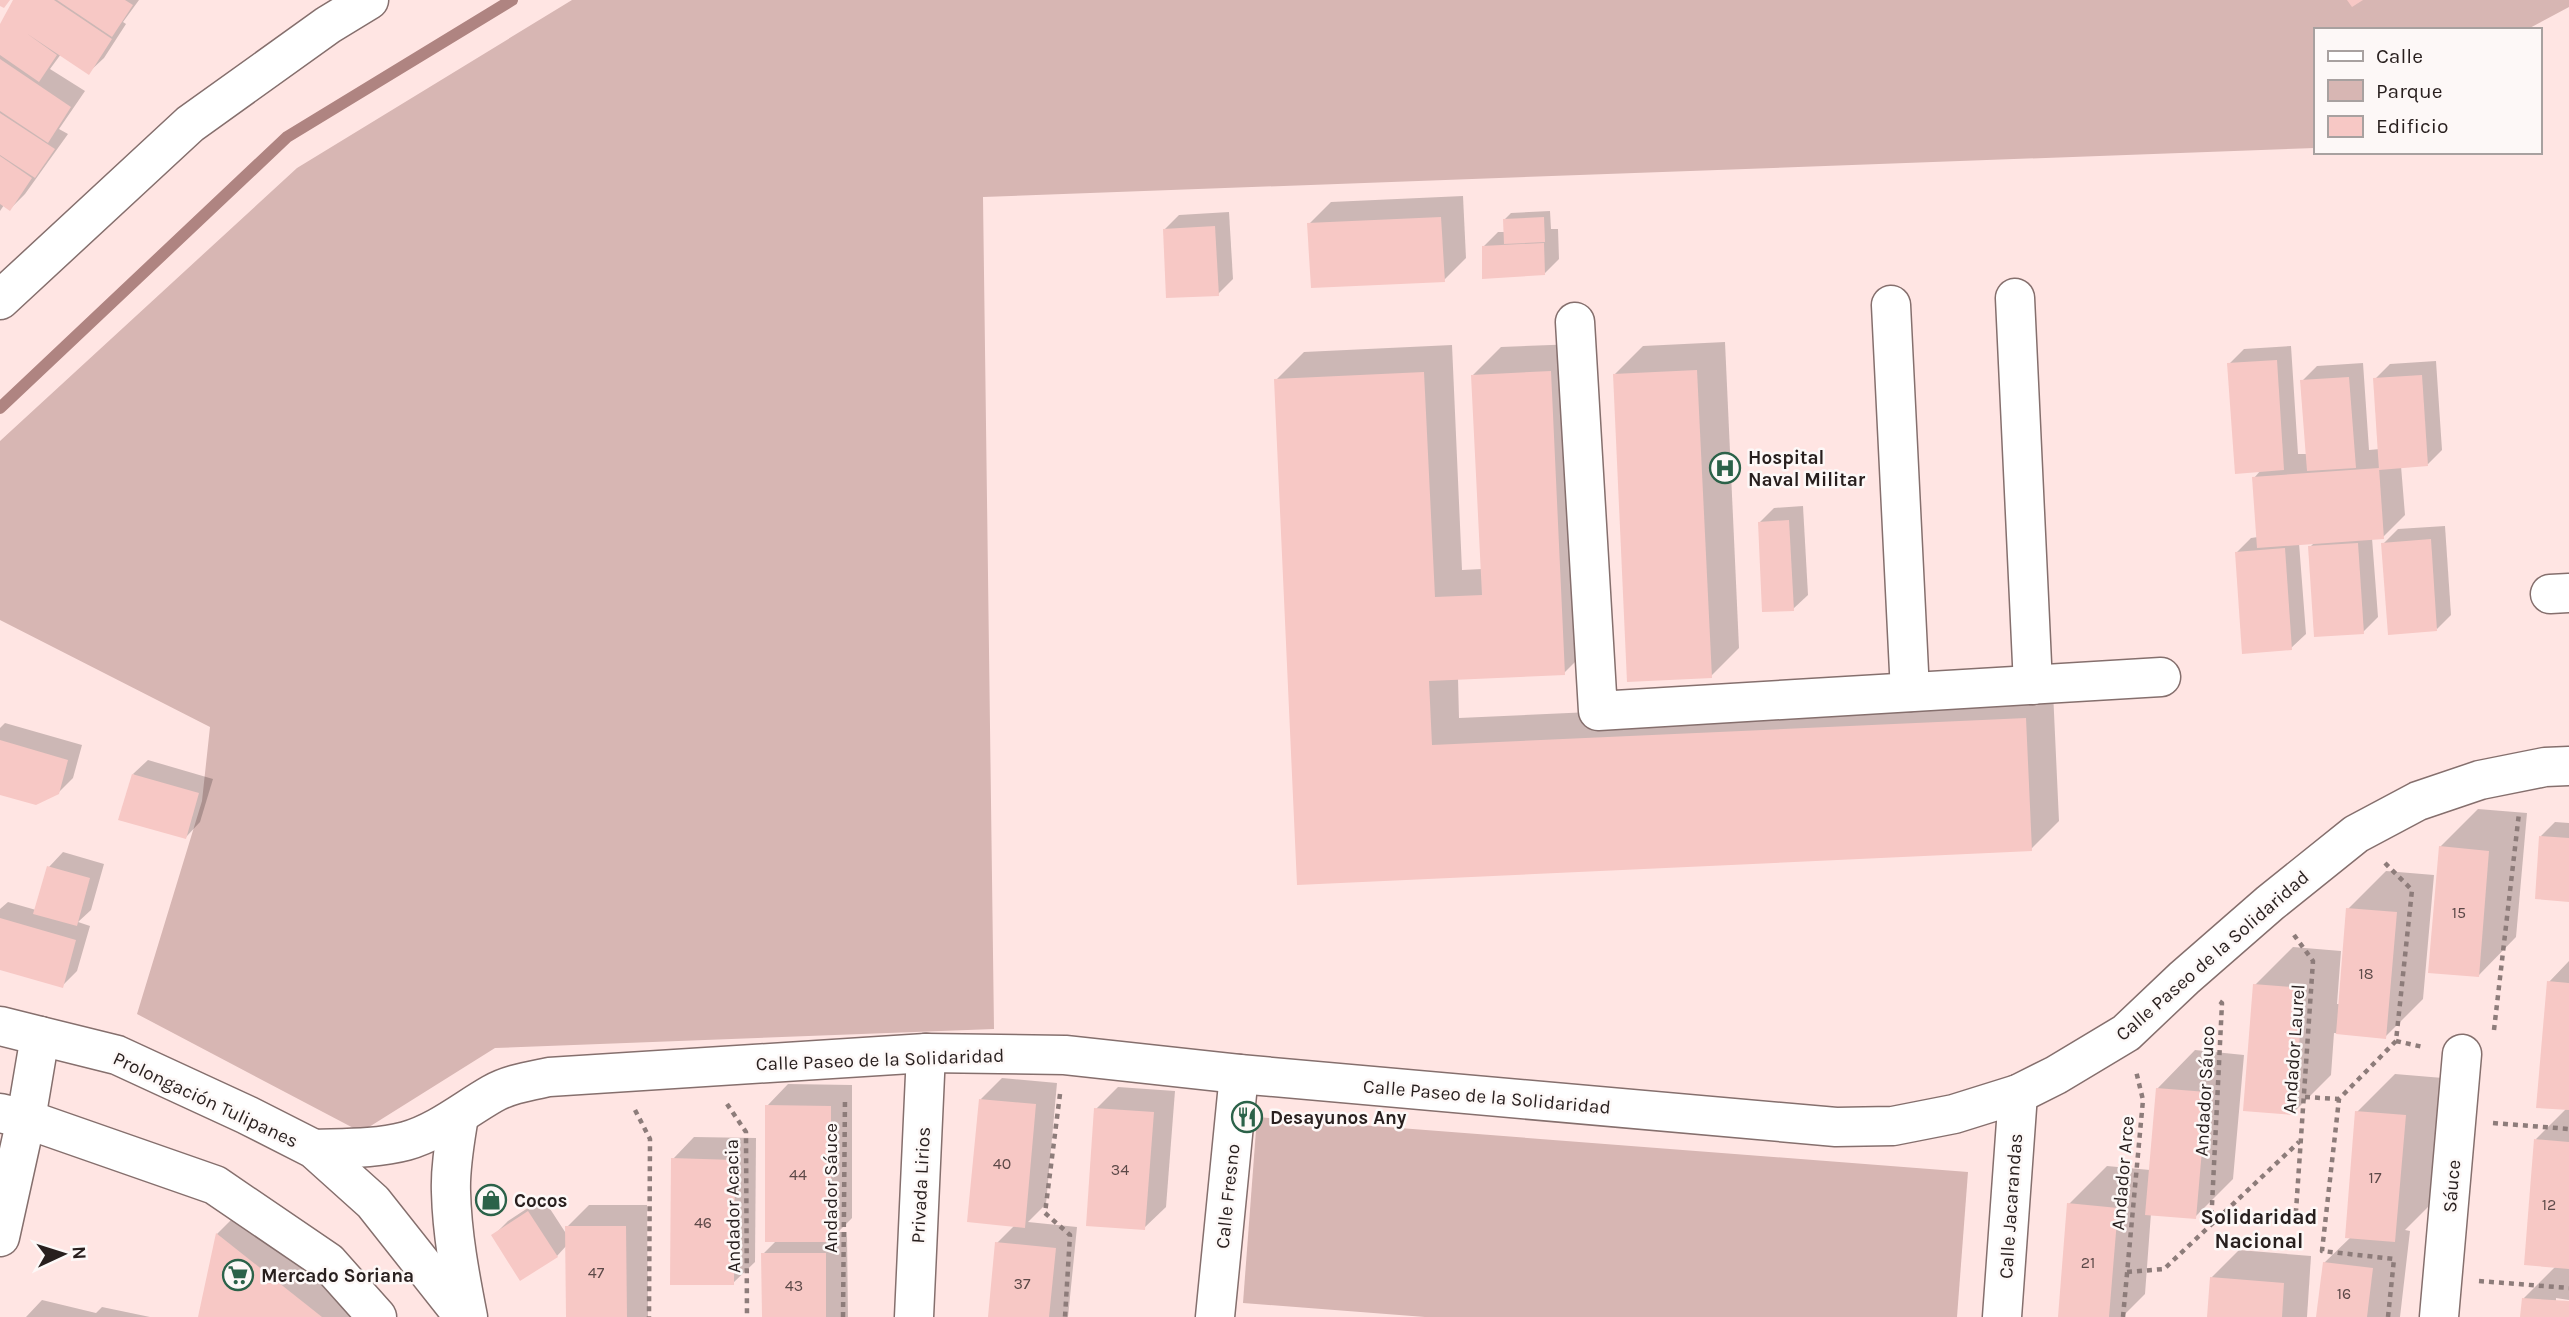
<svg xmlns="http://www.w3.org/2000/svg" width="2569" height="1317" viewBox="0 0 2569 1317" font-family="Karla,sans-serif">
<style>
.green{fill:#d7b6b3}
.shadow{fill:#0003}
.lines{fill:none;stroke-linecap:round;stroke-linejoin:round}
.stream{stroke:#af8481;stroke-width:12}
.building{fill:#f7c8c5}
.minor-casing{stroke:#856f6d;stroke-width:41}
.major-casing{stroke:#856f6d;stroke-width:41}
.path{stroke:#8d7c7a;stroke-width:4.5;stroke-dasharray:5 5;stroke-linecap:butt}
.minor{stroke:#fff;stroke-width:38}
.major{stroke:#fff;stroke-width:38}
.labels{text-anchor:middle;stroke-width:5;stroke-linejoin:round;paint-order:stroke}
.number-label{font-size:16px;fill:#5c4948}
.poi-label{font-size:19px;font-weight:bold;fill:#281f1e;stroke:#fdf8f7;text-anchor:start}
.street-label{font-size:19px;fill:#281f1e;stroke:#fdf8f7}
.neighbourhood-label{font-size:21px;font-weight:bold;fill:#281f1e;stroke:#fdf8f7}
</style>
<rect width="100%" height="100%" fill="#ffe5e3"/>
<g class="green">
<polygon points="572,0 2569,0 2569,7 2526,30 2315,30 2315,148 983,197 994,1029 495,1048 361,1132 137,1014 202,801 210,727 0,620 0,441 297,168"/>
<polygon points="1257,1117 1968,1172 1957,1317 1425,1317 1243,1303"/>
</g>
<g class="shadow">
<polygon points="16,0 139,0 123,22 126,24 104,58 89,72 61,54 50,69 85,91 59,129 68,134 25,194 10,209 4,205 0,211 0,26"/>
<polygon points="1463,196 1466,258 1444,280 1309,224 1331,202"/>
<polygon points="1550,211 1551,229 1558,229 1559,259 1544,274 1483,247 1498,232 1505,232 1504,220 1511,213"/>
<polygon points="1229,212 1233,279 1218,294 1165,229 1179,215"/>
<polygon points="1725,342 1739,648 1711,676 1615,374 1643,346"/>
<polygon points="1578,344 1592,645 1564,673 1458,678 1459,718 2053,691 2059,821 2031,849 1299,883 1276,380 1304,352 1452,345 1462,570 1482,569 1473,375 1501,347"/>
<polygon points="2291,346 2298,454 2307,454 2302,381 2317,366 2363,363 2369,450 2380,449 2375,379 2390,364 2436,361 2442,450 2428,464 2401,466 2405,515 2383,537 2372,538 2378,617 2363,632 2310,547 2315,542 2299,543 2306,634 2291,648 2237,552 2251,538 2258,537 2254,478 2261,470 2229,364 2244,349"/>
<polygon points="1803,506 1808,595 1793,609 1760,522 1774,508"/>
<polygon points="2445,526 2451,615 2437,629 2383,544 2398,529"/>
<polygon points="5,723 82,745 73,778 58,793 0,793 0,728"/>
<polygon points="148,760 213,779 200,822 186,837 133,774"/>
<polygon points="2478,809 2527,813 2516,937 2478,976 2440,847"/>
<polygon points="2555,822 2569,823 2569,900 2541,836"/>
<polygon points="63,852 104,864 91,910 78,922 90,926 77,971 62,986 0,968 0,909 8,902 36,910 49,867"/>
<polygon points="2386,871 2434,875 2423,999 2385,1037 2334,1033 2331,1075 2293,1113 2255,985 2293,947 2341,951 2337,1004 2340,1004 2348,909"/>
<polygon points="2569,961 2569,1300 2556,1298 2556,1302 2569,1303 2569,1317 2522,1317 2524,1298 2556,1266 2536,1139 2567,1108 2549,982"/>
<polygon points="2195,1050 2244,1055 2233,1179 2195,1217 2151,1213 2145,1294 2122,1317 2059,1317 2069,1204 2107,1166 2150,1170 2157,1089"/>
<polygon points="2395,1074 2443,1078 2433,1202 2405,1230 2410,1231 2400,1317 2317,1317 2324,1263 2351,1237 2357,1112"/>
<polygon points="1002,1078 1057,1083 1046,1204 1028,1222 1077,1227 1068,1317 989,1317 997,1243 1015,1225 981,1099"/>
<polygon points="788,1084 852,1085 852,1218 838,1232 847,1232 848,1317 763,1317 763,1254 777,1240 767,1106"/>
<polygon points="1118,1087 1175,1091 1166,1207 1144,1228 1096,1109"/>
<polygon points="694,1137 756,1138 755,1262 733,1283 673,1159"/>
<polygon points="543,1198 567,1235 567,1227 589,1205 647,1205 648,1317 567,1317 567,1245 557,1256 494,1235 508,1221"/>
<polygon points="245,1206 369,1317 200,1317 217,1234"/>
<polygon points="2239,1250 2311,1256 2307,1317 2209,1317 2211,1278"/>
<polygon points="42,1300 96,1313 102,1307 150,1317 26,1317"/>
</g>
<g class="lines">
<polyline class="stream" points="0,408 287,137 512,0"/>
</g>
<g class="building">
<polygon points="0,0 10,0 4,8 0,6"/>
<polygon points="13,0 54,0 112,39 89,75 26,33 57,55 39,82 0,55 0,24"/>
<polygon points="57,0 125,0 133,5 112,37"/>
<polygon points="2347,0 2363,0 2352,7"/>
<polygon points="0,59 71,107 48,143 0,111"/>
<polygon points="0,113 55,149 35,178 0,155"/>
<polygon points="0,156 32,178 10,211 0,204"/>
<polygon points="1441,217 1445,282 1311,288 1307,223"/>
<polygon points="1544,217 1545,242 1504,244 1503,219"/>
<polygon points="1215,226 1219,296 1166,298 1163,229"/>
<polygon points="1544,243 1545,275 1482,279 1482,246"/>
<polygon points="2277,360 2284,470 2235,474 2227,363"/>
<polygon points="1697,370 1712,678 1627,682 1613,374"/>
<polygon points="1551,371 1565,675 1429,681 1432,745 2026,718 2032,851 1297,885 1274,379 1424,372 1435,597 1482,595 1471,375"/>
<polygon points="2422,375 2428,466 2379,470 2373,378"/>
<polygon points="2349,377 2356,468 2307,471 2300,380"/>
<polygon points="2379,468 2384,539 2257,548 2252,477"/>
<polygon points="1789,520 1794,611 1762,612 1758,522"/>
<polygon points="2431,539 2437,631 2388,635 2381,543"/>
<polygon points="2358,543 2364,634 2314,637 2308,546"/>
<polygon points="2285,548 2292,650 2242,654 2235,552"/>
<polygon points="0,740 68,760 59,794 36,805 0,795"/>
<polygon points="132,774 199,793 186,839 118,820"/>
<polygon points="2539,836 2569,838 2569,902 2535,899"/>
<polygon points="2439,846 2489,851 2479,977 2428,973"/>
<polygon points="47,866 90,878 77,926 33,914"/>
<polygon points="2346,908 2397,912 2386,1039 2336,1034"/>
<polygon points="0,918 76,940 63,988 0,970"/>
<polygon points="2547,981 2569,983 2569,1110 2536,1108"/>
<polygon points="2253,984 2304,988 2293,1115 2243,1111"/>
<polygon points="2156,1088 2207,1092 2196,1219 2145,1215"/>
<polygon points="979,1099 1036,1104 1025,1228 967,1222"/>
<polygon points="765,1105 831,1106 831,1242 765,1242"/>
<polygon points="1094,1108 1154,1112 1145,1230 1086,1226"/>
<polygon points="2355,1111 2406,1115 2395,1242 2345,1238"/>
<polygon points="2534,1139 2569,1142 2569,1269 2524,1265"/>
<polygon points="671,1158 735,1160 734,1285 670,1285"/>
<polygon points="2067,1203 2118,1208 2109,1317 2058,1317"/>
<polygon points="528,1211 558,1257 520,1281 491,1235"/>
<polygon points="565,1226 626,1226 627,1317 566,1317"/>
<polygon points="216,1233 322,1317 198,1317"/>
<polygon points="995,1242 1056,1248 1049,1317 988,1317"/>
<polygon points="761,1253 826,1253 826,1317 762,1317"/>
<polygon points="2323,1262 2373,1268 2367,1317 2316,1317"/>
<polygon points="2210,1277 2284,1283 2282,1317 2207,1317"/>
<polygon points="2522,1298 2569,1301 2569,1317 2520,1317"/>
</g>
<g class="lines">
<g class="minor-casing">
<g id="minor">
<polyline points="2015,298 2033,685"/>
<polyline points="0,300 190,124 328,25 369,0"/>
<polyline points="1891,305 1910,692"/>
<polyline points="1575,322 1598,711 2161,677"/>
<polyline points="2550,594 2569,593"/>
<path d="M459 1116C455 1141 450 1167 451 1192 452 1234 460 1276 468 1317"/>
<path d="M314 1149C345 1148 376 1149 406 1141 438 1132 464 1110 492 1094 509 1084 530 1081 549 1077L926 1053 1065 1055 1239 1074 1836 1127 1893 1126 1954 1114 2018 1094 2056 1075 2126 1033 2184 978 2270 903 2356 834 2418 801 2480 780 2545 767 2569 766"/>
<polyline points="0,1237 26,1119 40,1036"/>
<polyline points="914,1317 926,1053"/>
<polyline points="1215,1317 1239,1074"/>
<polyline points="2002,1317 2018,1094"/>
<polyline points="2439,1317 2462,1054"/>
</g>
</g>
<g class="major-casing">
<g id="major">
<polyline points="0,1026 117,1055 247,1115 314,1149 373,1202 464,1317"/>
<polyline points="0,1113 26,1119 215,1185 328,1262 377,1317"/>
</g>
</g>
<g class="path">
<polyline points="2385,863 2412,890 2396,1041 2339,1099 2322,1251 2394,1259 2388,1317"/>
<polyline points="2294,935 2313,961 2296,1211"/>
<polyline points="2494,1030 2519,813"/>
<polyline points="2396,1041 2423,1047"/>
<polyline points="1060,1094 1045,1213 1070,1235 1065,1317"/>
<polyline points="2305,1097 2339,1099"/>
<polyline points="727,1104 746,1132 747,1317"/>
<polyline points="635,1110 650,1139 649,1317"/>
<polyline points="2493,1123 2569,1129"/>
<polyline points="2211,1225 2222,1003 2219,1001"/>
<polyline points="2127,1272 2164,1269 2299,1142"/>
<polyline points="2479,1281 2569,1288"/>
<polyline points="843,1317 845,1098"/>
<polyline points="2123,1317 2143,1100 2136,1071"/>
</g>
<use href="#minor" class="minor"/>
<use href="#major" class="major"/>
</g>
<defs>
<g id="hospital-ring" transform="scale(1.575)"><circle r="9.5" fill="#fdf8f7" stroke="#2b6249" stroke-width="1.5"/><path d="M-5-5h3v3.5h4V-5h3V5h-3V1.5h-4V5h-3Z" fill="#2b6249"/></g>
<g id="restaurant-ring" transform="scale(1.575)"><circle r="9.5" fill="#fdf8f7" stroke="#2b6249" stroke-width="1.5"/><path d="M-5-6h1v4h1v-4h1v4h1v-4h1v5L-1.5 .5V6h-2V.5L-5-1ZM5-6V6H3V1.5H1.5Q1.5-4 5-6Z" fill="#2b6249"/></g>
<g id="shop-ring" transform="scale(1.575)"><circle r="9.5" fill="#fdf8f7" stroke="#2b6249" stroke-width="1.5"/><path d="M-5-2.5h2.3a2.7 3.5 0 0 1 5.4 0H5L5.5 6h-11ZM-1.5-2.5h3a1.5 2.3 0 0 0-3 0Z" fill="#2b6249"/></g>
<g id="supermarket-ring" transform="scale(1.575)"><circle r="9.5" fill="#fdf8f7" stroke="#2b6249" stroke-width="1.5"/><path d="M-6-5.5h2.5l.6 2H6L4.5 2H-2.5L-4.4-4H-6ZM-1.5 3.2a1.3 1.3 0 1 0 .1 0ZM3 3.2a1.3 1.3 0 1 0 .1 0Z" fill="#2b6249"/></g>
</defs>
<g fill-rule="evenodd">
<use href="#hospital-ring" x="1725" y="468"/>
<use href="#restaurant-ring" x="1247" y="1117"/>
<use href="#shop-ring" x="491" y="1200"/>
<use href="#supermarket-ring" x="238" y="1275"/>
</g>
<g class="labels">
<g class="number-label">
<text x="2459" y="918">15</text>
<text x="2366" y="979">18</text>
<text x="1002" y="1169">40</text>
<text x="1120" y="1175">34</text>
<text x="798" y="1180">44</text>
<text x="2375" y="1183">17</text>
<text x="2549" y="1210">12</text>
<text x="703" y="1228">46</text>
<text x="2088" y="1268">21</text>
<text x="596" y="1278">47</text>
<text x="1022" y="1289">37</text>
<text x="794" y="1291">43</text>
<text x="2344" y="1299">16</text>
</g>
<g class="poi-label">
<text x="1748" y="464">Hospital<tspan x="1748" dy="22">Naval Militar</tspan></text>
<text x="1270" y="1124">Desayunos Any</text>
<text x="514" y="1207">Cocos</text>
<text x="261" y="1282">Mercado Soriana</text>
</g>
<g class="street-label">
<text transform="translate(2212 955) rotate(-41)" y="7">Calle Paseo de la Solidaridad</text>
<text transform="translate(2293 1049) rotate(-86)" y="7">Andador Laurel</text>
<text transform="translate(880 1059) rotate(-2)" y="7">Calle Paseo de la Solidaridad</text>
<text transform="translate(2204 1091) rotate(-87)" y="7">Andador Sáuco</text>
<text transform="translate(1487 1096) rotate(5)" y="7">Calle Paseo de la Solidaridad</text>
<text transform="translate(206 1099) rotate(25)" y="7">Prolongación Tulipanes</text>
<text transform="translate(2122 1173) rotate(-85)" y="7">Andador Arce</text>
<text transform="translate(920 1185) rotate(-87)" y="7">Privada Lirios</text>
<text transform="translate(2451 1186) rotate(-85)" y="7">Sáuce</text>
<text transform="translate(830 1188) rotate(-90)" y="7">Andador Sáuce</text>
<text transform="translate(1227 1196) rotate(-84)" y="7">Calle Fresno</text>
<text transform="translate(732 1206) rotate(-91)" y="7">Andador Acacia</text>
<text transform="translate(2010 1206) rotate(-86)" y="7">Calle Jacarandas</text>
</g>
<g class="neighbourhood-label">
<text x="2259" y="1224">Solidaridad<tspan x="2259" dy="24">Nacional</tspan></text>
</g>
</g>
<rect x="2314" y="28" width="228" height="126" fill="#fdf8f7" stroke="#a8a1a0" stroke-width="2"/>
<rect x="2328" y="51" width="35" height="10" fill="#ffffff" stroke="#a8a1a0" stroke-width="2"/>
<text x="2376" y="63" font-size="21" fill="#281f1e">Calle</text>
<rect x="2328" y="80" width="35" height="21" fill="#d7b6b3" stroke="#a8a1a0" stroke-width="2"/>
<text x="2376" y="98" font-size="21" fill="#281f1e">Parque</text>
<rect x="2328" y="116" width="35" height="21" fill="#f7c8c5" stroke="#a8a1a0" stroke-width="2"/>
<text x="2376" y="133" font-size="21" fill="#281f1e">Edificio</text>
<g transform="translate(63 1254) rotate(86)" stroke="#fdf8f7" stroke-width="5" paint-order="stroke">
<path d="M0-5L12 26L0 18L-12 26Z" fill="#281f1e"/>
<text y="-10" font-size="19" font-weight="bold" text-anchor="middle" fill="#281f1e">N</text>
</g>
</svg>
